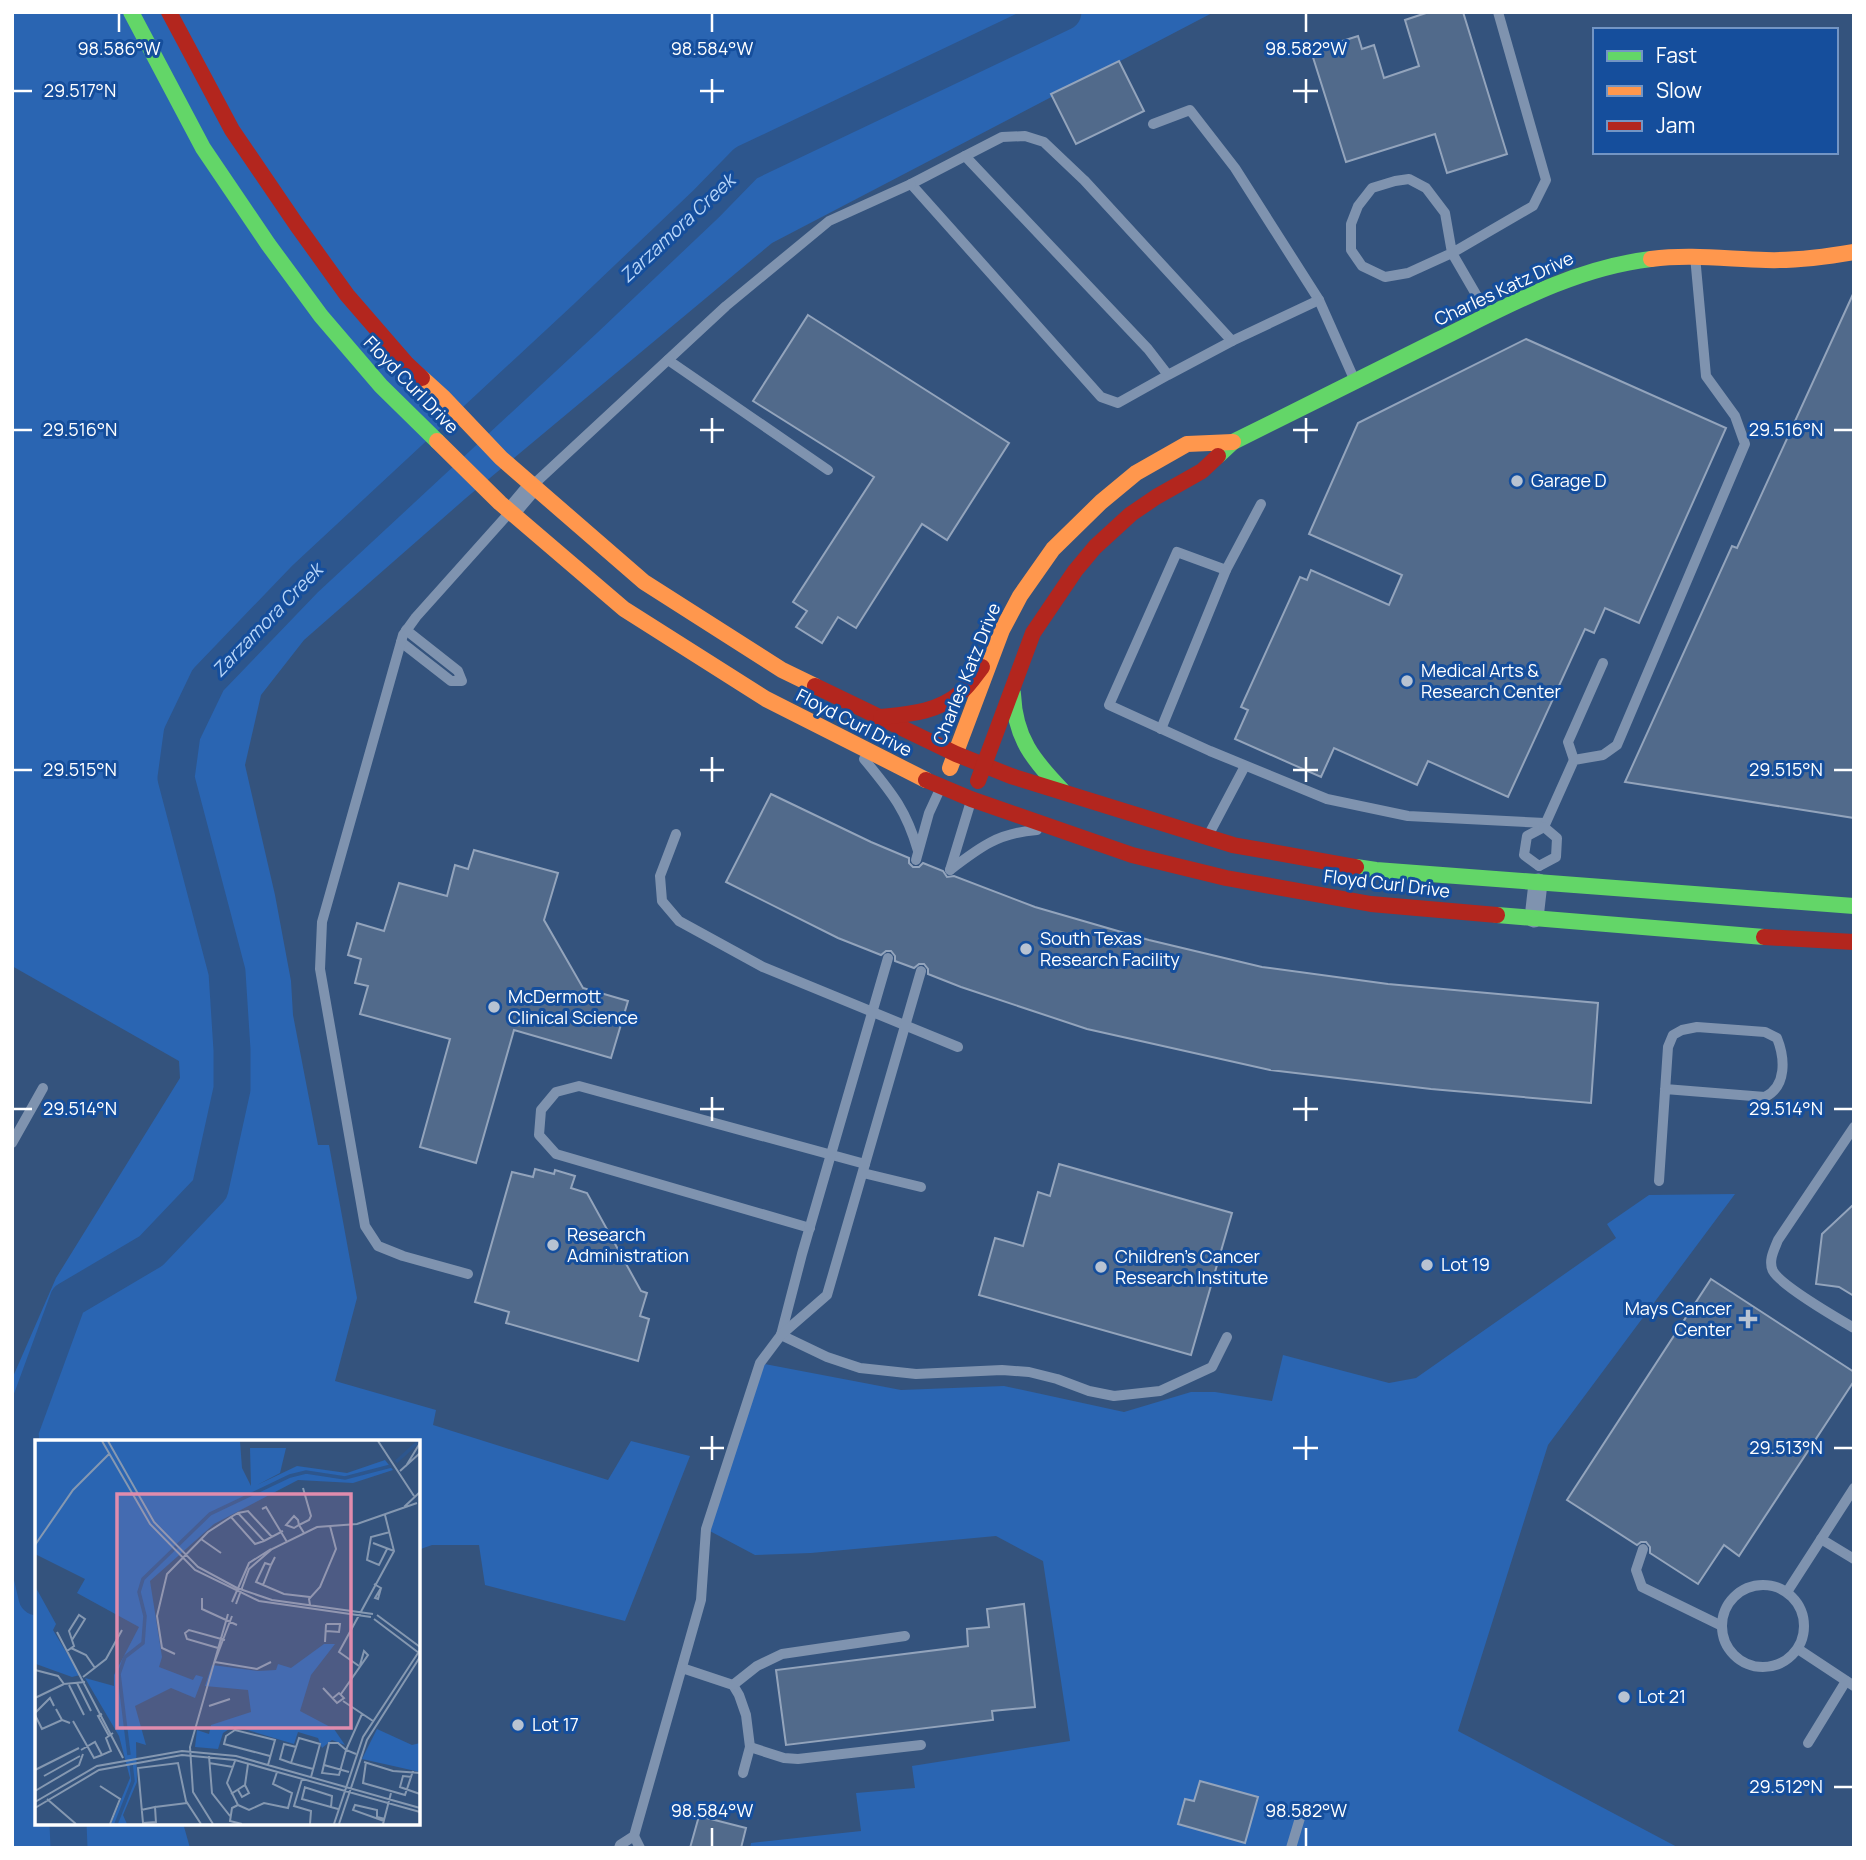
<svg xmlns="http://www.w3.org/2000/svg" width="1866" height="1860" viewBox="0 0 1866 1860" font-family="Manrope,sans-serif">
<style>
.green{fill:#2a65b2}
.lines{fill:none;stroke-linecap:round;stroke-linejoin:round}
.river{stroke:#2d568d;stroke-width:37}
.building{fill:#516a8b;stroke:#93a4bc;stroke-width:2}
.lane{stroke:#7f93af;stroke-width:10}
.street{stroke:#7f93af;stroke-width:19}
.fast{stroke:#63d668;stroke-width:16}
.slow{stroke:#ff974d;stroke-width:16}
.jam{stroke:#b3261e;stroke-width:16}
.ticks{fill:none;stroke:#fff;stroke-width:2.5}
.poi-dot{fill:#b8c3d2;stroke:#154e9c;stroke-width:2.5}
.labels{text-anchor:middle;stroke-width:6;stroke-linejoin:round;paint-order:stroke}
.street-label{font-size:18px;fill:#fff;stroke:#154e9c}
.poi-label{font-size:18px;fill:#fff;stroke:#154e9c;text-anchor:start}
.water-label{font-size:19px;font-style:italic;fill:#b7d5f9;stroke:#154e9c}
.inset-river{fill:none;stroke:#2d568d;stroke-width:3.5}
.inset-road{fill:none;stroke:#8598b1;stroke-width:2}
.view{fill:#e08cad;fill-opacity:0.15;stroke:#e08cad;stroke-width:3.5}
.inset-edge{fill:none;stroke:#fff;stroke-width:3.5}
.ticks-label{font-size:18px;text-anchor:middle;fill:#fff;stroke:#154e9c;stroke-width:6;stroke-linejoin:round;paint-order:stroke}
</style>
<rect width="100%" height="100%" fill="#34537d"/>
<g class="green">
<polygon points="12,12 1214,12 772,243 466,498 304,640 261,695 245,765 275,895 291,981 293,1015 318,1145 329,1145 357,1298 335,1381 436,1410 433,1425 608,1480 631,1441 690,1456 625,1621 485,1585 479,1545 432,1545 418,1550 418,1442 37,1442 37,1823 183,1823 190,1848 12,1848 12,1379 56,1278 180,1078 179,1061 12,966"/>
<polygon points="1735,1194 1548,1445 1458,1731 1679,1848 750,1848 751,1843 861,1831 856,1793 915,1788 912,1766 1070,1741 1043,1561 996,1536 811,1553 755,1555 706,1529 760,1363 901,1390 1004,1386 1124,1412 1191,1392 1215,1392 1272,1401 1283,1355 1389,1383 1416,1378 1616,1238 1607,1224 1649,1195"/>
</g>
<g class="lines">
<g class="river">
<polyline points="37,1597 28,1559 20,1431 68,1300 151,1251 210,1189 232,1089 232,1050 227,972 176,778 182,734 208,680 305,579 586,318 706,204 746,163 1063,12"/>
<polyline points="68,1823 69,1848"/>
</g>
</g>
<g class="building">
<polygon points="1429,12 1463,12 1507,154 1447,173 1435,134 1346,162 1311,51 1358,36 1362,49 1374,45 1384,78 1419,66 1405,20"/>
<polygon points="1119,61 1144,111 1076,144 1051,94"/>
<polygon points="1854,292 1854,818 1625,782 1732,546 1737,548"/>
<polygon points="808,315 1009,443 947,540 922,524 856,628 838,617 822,643 796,627 807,611 793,602 874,477 753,401"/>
<polygon points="1526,339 1726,428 1639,623 1605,608 1594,633 1585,629 1508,797 1428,761 1417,785 1334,748 1321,777 1235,739 1248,710 1241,707 1300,577 1307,580 1311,570 1389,605 1402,575 1309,534 1358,423"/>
<polygon points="771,794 871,842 909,858 909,863 913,867 919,867 923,863 943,871 947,877 954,876 1035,907 1149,940 1262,967 1388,984 1598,1003 1591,1103 1431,1089 1270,1070 1087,1029 961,987 928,974 928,969 924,964 919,964 914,968 895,961 895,956 891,951 886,951 881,955 838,938 726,882"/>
<polygon points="474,850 558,873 544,920 583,988 628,1001 611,1058 514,1030 476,1163 420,1147 450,1039 360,1014 368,986 355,983 361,959 348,955 357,923 384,931 399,883 447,896 455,865 468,869"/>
<polygon points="1059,1164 1232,1213 1191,1355 979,1295 995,1238 1023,1246 1038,1192 1050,1196"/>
<polygon points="535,1169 554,1174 555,1170 575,1176 571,1188 587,1193 641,1291 647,1293 640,1316 649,1319 638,1361 506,1323 509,1312 475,1302 512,1172 533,1177"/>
<polygon points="1854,1204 1854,1296 1839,1287 1816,1284 1822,1234"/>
<polygon points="1711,1279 1854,1372 1854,1381 1739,1556 1724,1545 1698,1584 1650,1553 1650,1547 1646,1542 1641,1542 1637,1545 1567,1500"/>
<polygon points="1024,1604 1035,1707 992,1711 993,1720 786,1745 776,1670 968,1646 967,1629 989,1627 987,1609"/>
<polygon points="1200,1781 1258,1797 1245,1843 1178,1824 1185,1799 1194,1801"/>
<polygon points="699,1816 746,1828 741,1848 690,1848"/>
</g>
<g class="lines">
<g class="lane">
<polyline points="1153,124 1190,110 1235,168 1319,300 1355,381"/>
<polyline points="965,156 1002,137 1025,136 1044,142 1084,180 1232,341"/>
<polyline points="1488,315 1452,253 1445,213 1426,188 1409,179 1395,181 1372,188 1358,206 1351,224 1351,250 1362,266 1385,277 1408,273 1452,253 1533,206 1546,180 1498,12"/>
<polyline points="668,360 828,470"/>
<polyline points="1168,375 1118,403 1101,397 911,184 965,156 1148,349 1168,375 1232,341 1319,300"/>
<polyline points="533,485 726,306 829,221 911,184"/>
<polyline points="1261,504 1226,570 1177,552 1109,705 1210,751 1327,799 1408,816 1545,823"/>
<polyline points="401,642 451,681 462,681 458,671 406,630"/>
<polyline points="1161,729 1226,570"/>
<path d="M864 759C891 792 906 809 918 851"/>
<polyline points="1574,760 1568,742 1603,663"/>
<polyline points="676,834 660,876 662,901 679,921 763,967 958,1047"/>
<polyline points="1208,836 1245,766"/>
<polyline points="916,860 929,813 941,787"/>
<polyline points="1539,866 1524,855 1527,836 1544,827 1574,760 1603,755 1617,745 1745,444 1735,416 1706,376 1695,256"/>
<polyline points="1539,866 1556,857 1557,838 1544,827"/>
<path d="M950 870C980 847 998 833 1037 830"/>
<polyline points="950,870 971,801"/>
<path d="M1854 1127 1778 1240C1774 1250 1768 1261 1773 1271 1781 1286 1837 1318 1854 1328"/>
<polyline points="12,1143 43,1088"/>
<polyline points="863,1173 921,1187"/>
<path d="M1659 1181 1668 1047 1673 1035 1682 1030 1697 1027 1765 1032 1777 1038C1785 1058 1787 1086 1765 1097L1665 1089"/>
<polyline points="810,1228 556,1154 539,1135 541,1110 556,1092 579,1086 865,1164"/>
<polyline points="468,1274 403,1256 378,1246 365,1226 320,969 322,922 403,635 416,617 510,512"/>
<polyline points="781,1335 827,1357 860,1368 916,1374 1002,1370 1029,1372 1057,1379 1089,1391 1114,1396 1160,1391 1212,1367 1227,1337"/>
<polyline points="781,1335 802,1254 888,958"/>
<polyline points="1821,1539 1854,1559"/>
<polyline points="1643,1549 1636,1570 1642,1587 1722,1626"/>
<circle cx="1763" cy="1626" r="41"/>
<polyline points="1787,1592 1854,1488"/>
<polyline points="1798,1649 1854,1686"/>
<polyline points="682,1668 733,1685 739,1695 746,1715 750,1747 743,1773"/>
<polyline points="733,1685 757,1666 782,1654 905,1636"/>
<polyline points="1808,1743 1846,1681"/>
<polyline points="750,1747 784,1758 798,1759 921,1745"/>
<polyline points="634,1836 640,1848"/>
<polyline points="619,1848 620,1845 634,1836 701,1600 706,1529 760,1363 781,1335 827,1295 921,971"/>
<polyline points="1291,1848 1300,1818"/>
</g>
<g class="street">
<polyline points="511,512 533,486"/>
<polyline points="1534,918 1538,883"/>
</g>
<g class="fast">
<polyline points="131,12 203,148 268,244 321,316 381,386 437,441"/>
<path d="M1218 456 1233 442C1301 408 1370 374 1438 340 1507 306 1574 268 1651 259"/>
<path d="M1013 694C1015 738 1033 760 1062 790"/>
<polyline points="1356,867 1376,870 1854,906"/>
<polyline points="1497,915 1764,937"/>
</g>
<g class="slow">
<path d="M1651 259C1690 254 1727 259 1766 260 1796 261 1825 257 1854 252"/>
<polyline points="422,378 444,398 501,458 644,582 782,670 815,686"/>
<polyline points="437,441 500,503 624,609 766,699 926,780"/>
<polyline points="950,768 1002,630 1020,596 1053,549 1101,502 1136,473 1187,444 1233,442"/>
</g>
<g class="jam">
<polyline points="169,12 232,130 296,224 347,295 406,363 422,378"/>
<polyline points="815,686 956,754 1011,776 1233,845 1356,867"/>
<path d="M881 717C909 714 938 712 960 693 969 686 975 676 982 667"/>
<polyline points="926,780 971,799 1132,855 1226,878 1371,904 1497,915"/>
<polyline points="978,781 1033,633 1075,571 1095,547 1131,514 1156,497 1202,471 1218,456"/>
<polyline points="1764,937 1854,942"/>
</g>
</g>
<path class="ticks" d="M119 14V32M712 14V32M1306 14V32M712 79V103M1306 79V103M14 91H32M700 91H724M1293 91H1318M712 418V443M1306 418V443M14 430H32M700 430H724M1293 430H1318M1834 430H1852M712 757V782M1306 757V782M14 770H32M700 770H724M1293 770H1318M1834 770H1852M712 1097V1121M1306 1097V1121M14 1109H32M700 1109H724M1293 1109H1318M1834 1109H1852M712 1436V1460M1306 1436V1460M700 1448H724M1293 1448H1318M1834 1448H1852M1834 1787H1852M712 1828V1846M1306 1828V1846"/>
<g class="poi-dot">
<circle cx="1517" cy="481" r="7"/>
<circle cx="1407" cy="681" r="7"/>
<circle cx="1026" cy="949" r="7"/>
<circle cx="494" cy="1007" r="7"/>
<circle cx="553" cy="1245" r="7"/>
<circle cx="1427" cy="1265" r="7"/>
<circle cx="1101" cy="1267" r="7"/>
<path d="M1744.5 1308.5h7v7h7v7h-7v7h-7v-7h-7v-7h7z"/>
<circle cx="1624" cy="1697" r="7"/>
<circle cx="518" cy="1725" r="7"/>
</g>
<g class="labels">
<g class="street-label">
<text transform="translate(1504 289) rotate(-25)" y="6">Charles Katz Drive</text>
<text transform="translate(411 385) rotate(46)" y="6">Floyd Curl Drive</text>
<text transform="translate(967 674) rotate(-68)" y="6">Charles Katz Drive</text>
<text transform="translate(854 723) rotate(27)" y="6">Floyd Curl Drive</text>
<text transform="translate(1387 884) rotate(7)" y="6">Floyd Curl Drive</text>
</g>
<g class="poi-label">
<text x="1531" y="487">Garage D</text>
<text x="1421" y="677">Medical Arts &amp;<tspan x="1421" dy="21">Research Center</tspan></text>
<text x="1040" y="945">South Texas<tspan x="1040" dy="21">Research Facility</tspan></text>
<text x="508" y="1003">McDermott<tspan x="508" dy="21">Clinical Science</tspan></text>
<text x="567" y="1241">Research<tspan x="567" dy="21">Administration</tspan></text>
<text x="1115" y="1263">Children's Cancer<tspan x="1115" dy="21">Research Institute</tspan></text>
<text x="1441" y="1271">Lot 19</text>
<text x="1732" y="1315" text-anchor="end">Mays Cancer<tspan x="1732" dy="21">Center</tspan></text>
<text x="1638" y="1703">Lot 21</text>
<text x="532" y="1731">Lot 17</text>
</g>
<g class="water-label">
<text transform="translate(677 228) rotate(-43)" y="7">Zarzamora Creek</text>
<text transform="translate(267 620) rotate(-46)" y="7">Zarzamora Creek</text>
</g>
</g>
<g transform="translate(35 1440)">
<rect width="385" height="385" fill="#34537d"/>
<path d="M0 1H205L207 28 216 46 215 8H251L245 33 222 45 262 26 312 33 350 20 358 30 318 43 263 40 179 84 115 141 127 217 124 227 158 240 161 235 168 237 160 258 136 248 100 266 111 305 101 302 102 342 88 375 92 384H76L95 338 84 296 50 238 79 246V235L104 187 42 153 50 139 0 114ZM0 146 21 184 18 190 45 235 37 237 1 224ZM289 204H300L276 235 265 271 299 289 310 305 297 300 287 308 283 298 263 292 259 304 199 286 188 293 183 309 160 307 162 290 174 294 176 285 216 272 213 250 170 246 177 225 223 231 241 230 243 224 256 228ZM342 289 377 305 385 303V332L327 319Z" fill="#2a65b2"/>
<path class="inset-river" d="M361 22 384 1M94 315 84 234 90 217 108 203 110 176 104 152 108 139 175 74 255 36 271 32 310 38 356 26M81 384 98 341 96 324"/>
<path class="inset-road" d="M67 1 115 84 160 130 224 161 336 177M73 1 119 82 163 127 202 148 237 160 338 174M343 1 379 56M371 26 385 3M365 31 385 13M268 48 276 76 274 80 264 85 259 88 251 85 259 76 263 80 264 85 269 93M369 67 385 52M227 69 231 67 252 102M203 73 213 71 237 97M166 99 186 113M229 101 220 104 196 77 203 73 229 101 248 91M338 103 359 111M0 105 38 50 75 13M352 109 344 125 332 120 336 97 355 92M240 117 236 125 230 123 221 142 249 154 275 157M339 144 346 148 340 158 343 159 346 148M228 145 236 125M167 158V169L202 185M197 162 214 123 236 109M201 164 214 129 237 109 282 87 322 84 382 63M275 165 274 159 285 147 301 109 295 86M342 175 385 207M339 179 384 213M22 192 88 318M290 202 291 185 292 184H305L304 192 291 191M36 208 51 215 60 228M183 208 152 199 150 193 154 190 190 200M32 211 39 206 34 191 44 175 50 179 37 200M140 214 127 208 122 176 132 134 173 92 196 77M180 221 197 176M180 222 222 229 236 222M324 226 304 212 359 111 350 75M0 230 23 236 29 244 50 242M48 237 71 219 87 190M42 243 56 271M34 245 49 275M288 248 302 263 309 258 304 253 298 258M306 254 333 215 329 211 325 225M0 258 29 244M308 261 338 281M174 266 195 259M21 269 27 280 35 283M0 273 15 258 19 266M67 274 63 276 74 296M0 275 7 289 27 280M38 281 59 318 67 315M46 310 60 302 67 315 76 311 71 298 78 293M321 314 311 310 303 303H294L287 333 304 335 311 310 327 274M174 316 177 353 195 376M200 321 192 343 203 365 197 368 195 381 207 384M329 322 358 331 385 333M331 322 328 343 370 355 378 331M174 323 198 327M256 323 245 319 249 304 261 307M233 325 240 300 200 290 191 296 189 304 235 316M289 325 314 332M0 330 44 308M9 336 45 316M276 337 285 304 264 298 256 323 278 329M377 337 368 336 365 347 385 354M267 339 259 366 276 371 275 384M210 345 213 324M65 346 85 359 75 384M269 347 297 356 296 367M270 347 267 359 303 369M0 351 44 325 48 314M196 354 210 345 214 353 207 357 203 350M12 359 41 384M0 362 62 326 147 311 201 316 385 368M203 365 214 370 229 363 253 368 257 353 238 344 242 332M120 367 152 363M0 368 64 330 147 315 200 320 385 372M106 370 120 367 121 383M349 381 318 370 320 365 342 370V377L350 379M121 382 108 383 103 328 143 323 151 361 166 384M178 384 158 352 155 307 193 174M299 384 328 297 385 210M304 384 332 300 385 217M348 384 356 353"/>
<path class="view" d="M82 54H316V288H82Z"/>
<rect width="385" height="385" class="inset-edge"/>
</g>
<g class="ticks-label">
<text x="119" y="55">98.586°W</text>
<text x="712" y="55">98.584°W</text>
<text x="1306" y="55">98.582°W</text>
<text x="80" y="97">29.517°N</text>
<text x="80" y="436">29.516°N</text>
<text x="1786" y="436">29.516°N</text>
<text x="80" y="776">29.515°N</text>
<text x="1786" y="776">29.515°N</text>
<text x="80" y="1115">29.514°N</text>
<text x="1786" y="1115">29.514°N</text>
<text x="1786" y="1454">29.513°N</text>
<text x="1786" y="1793">29.512°N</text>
<text x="712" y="1817">98.584°W</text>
<text x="1306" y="1817">98.582°W</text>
</g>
<rect width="1866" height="1860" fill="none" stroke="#ffffff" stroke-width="28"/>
<rect x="1593" y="28" width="245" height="126" fill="#154e9c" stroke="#7395c4" stroke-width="2"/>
<rect x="1607" y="51" width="35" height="10" fill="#63d668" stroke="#7395c4" stroke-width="2"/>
<text x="1656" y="63" font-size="21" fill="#ffffff">Fast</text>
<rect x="1607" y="86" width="35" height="10" fill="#ff974d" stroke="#7395c4" stroke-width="2"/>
<text x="1656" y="98" font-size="21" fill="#ffffff">Slow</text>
<rect x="1607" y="121" width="35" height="10" fill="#b3261e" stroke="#7395c4" stroke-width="2"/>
<text x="1656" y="133" font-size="21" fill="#ffffff">Jam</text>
</svg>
